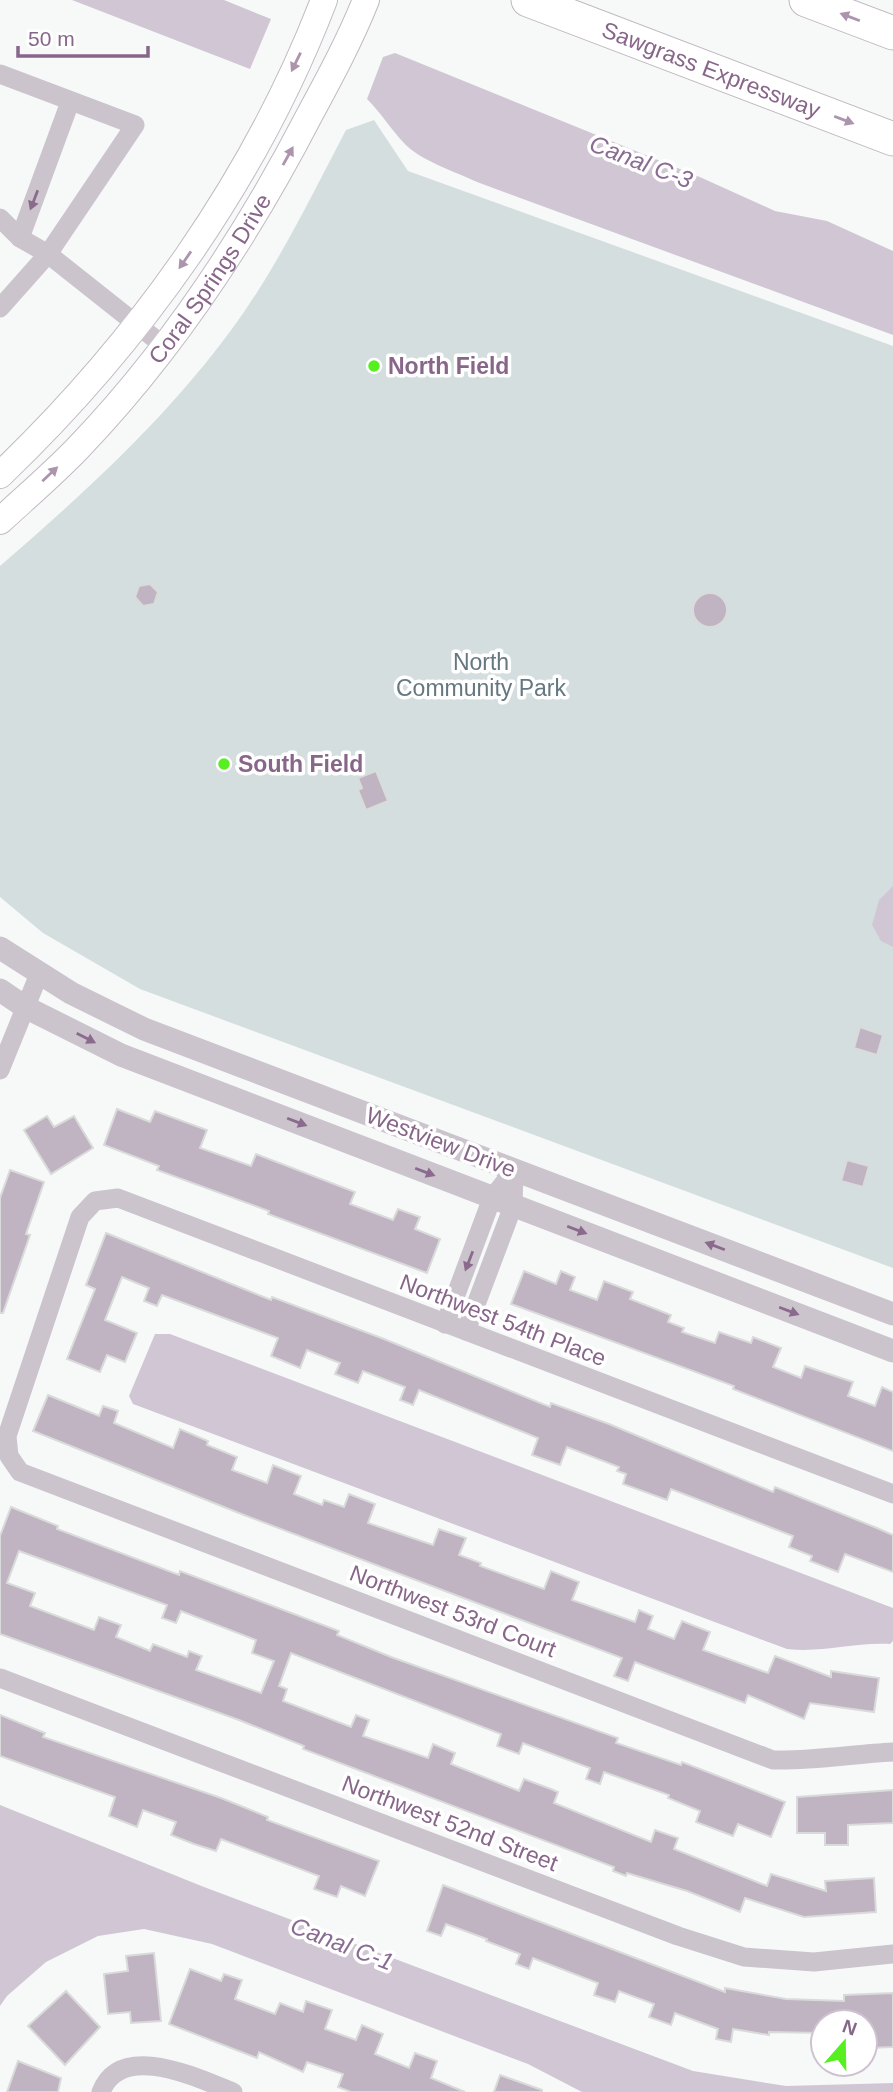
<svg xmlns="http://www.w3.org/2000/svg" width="893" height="2092" viewBox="0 0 893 2092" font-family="Helvetica,sans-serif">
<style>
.green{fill:#d5dede}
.water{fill:#d1c7d4}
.building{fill:#c0b3c2;stroke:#d9dbda;stroke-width:2;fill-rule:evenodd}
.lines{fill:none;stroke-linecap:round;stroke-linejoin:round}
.secondary-casing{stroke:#c3b9c3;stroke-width:28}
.motorway-casing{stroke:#bfb7bf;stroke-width:35}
.minor{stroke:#ccc4cd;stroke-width:19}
.tertiary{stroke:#ccc4cd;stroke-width:23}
.secondary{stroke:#fff;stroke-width:26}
.motorway{stroke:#fff;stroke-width:33}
.oneway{fill:#ac94ad}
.oneway2{fill:#8b6b8d}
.poi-dot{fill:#57ef20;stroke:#fff;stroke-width:2.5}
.labels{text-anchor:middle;stroke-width:7;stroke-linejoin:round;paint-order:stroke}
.street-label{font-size:23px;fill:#88668a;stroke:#fff}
.poi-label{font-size:23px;font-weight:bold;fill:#88668a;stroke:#fff;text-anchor:start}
.park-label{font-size:23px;fill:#657880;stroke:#fff}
.water-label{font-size:24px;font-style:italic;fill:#8a6c93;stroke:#fff}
</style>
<rect width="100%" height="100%" fill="#f6f9f8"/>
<path class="green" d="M374 120 408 171 893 346V1268L140 989 43 933 0 897V566C89 489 176 410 244 312 283 255 314 191 346 130Z"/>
<g class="water">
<polygon points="72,0 224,0 271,19 250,69"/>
<path d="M395 53 702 178 775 211 827 221 893 251V335L477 182C454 171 420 161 403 142 390 128 381 113 367 99L383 57Z"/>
<polygon points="893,886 893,947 881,941 872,925 879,900"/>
<path d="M155 1334H170L893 1608V1641L890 1644C854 1642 823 1653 787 1649L133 1404 129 1396Z"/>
<polygon points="0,1805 204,1887 693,2071 786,2086 893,2083 893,2092 582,2092 528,2064 212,1944 144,1929 98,1936 46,1962 7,1996 0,2006"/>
</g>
<g class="building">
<polygon points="150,584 158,592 154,604 143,606 135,597 139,586"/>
<circle cx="710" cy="610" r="17"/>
<polygon points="376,771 388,801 366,810 358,790 362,788 358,778"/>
<polygon points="860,1027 883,1035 877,1055 854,1048"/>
<polygon points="117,1109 150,1122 155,1111 207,1130 200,1148 251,1166 256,1154 355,1192 350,1204 393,1220 398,1209 420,1217 415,1229 440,1239 427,1273 268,1214 269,1211 157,1170 159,1166 104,1145"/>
<polygon points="47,1116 54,1127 74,1116 93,1148 51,1174 24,1130"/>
<polygon points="847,1160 869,1166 863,1187 841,1181"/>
<polygon points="10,1170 44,1182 26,1234 30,1235 3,1313 0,1313 0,1198"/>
<polygon points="106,1233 271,1300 272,1297 384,1339 550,1407 551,1403 609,1424 773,1492 775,1487 877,1528 893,1535 893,1572 845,1554 838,1572 810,1561 812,1556 789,1547 793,1536 671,1489 667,1500 623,1484 626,1474 617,1471 619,1467 567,1447 560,1465 532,1455 538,1438 419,1390 413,1405 400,1400 405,1387 363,1371 358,1383 335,1374 340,1363 307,1350 300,1368 271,1356 278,1338 162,1295 157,1306 144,1301 149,1288 122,1277 105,1320 137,1333 125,1362 107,1355 100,1372 67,1359 95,1289 86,1285"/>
<polygon points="524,1271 556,1284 561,1271 575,1277 570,1290 597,1300 604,1281 633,1292 630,1299 671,1315 668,1322 684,1328 682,1332 715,1343 719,1332 751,1343 753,1337 781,1348 773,1367 801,1378 805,1366 853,1382 848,1396 875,1406 882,1387 893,1392 893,1451 733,1389 734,1386 511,1304"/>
<polygon points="48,1395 99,1416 103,1406 118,1411 114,1423 173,1448 180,1429 208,1441 207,1445 237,1457 232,1470 267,1483 273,1465 301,1476 294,1494 322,1505 324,1500 344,1507 349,1494 375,1504 368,1523 433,1545 439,1529 466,1538 459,1555 481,1563 480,1566 544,1589 551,1571 579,1582 572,1600 635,1622 639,1610 653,1616 648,1629 674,1639 682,1621 710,1632 703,1650 768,1673 775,1656 831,1677 831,1671 879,1678 874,1712 810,1703 804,1719 748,1695 745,1703 635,1662 628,1681 614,1676 622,1658 244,1515 33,1431"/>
<path d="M11 1507 58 1526 57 1529 179 1575 180 1571 339 1631 337 1635 391 1657 618 1738 616 1743 681 1765 682 1762 785 1802 771 1837 738 1824 733 1836 696 1822 700 1811 668 1798 669 1795 604 1772 600 1784 586 1779 590 1768 523 1743 519 1754 497 1746 501 1734 291 1653 279 1686 287 1689 283 1701 351 1727 356 1715 369 1720 363 1736 428 1758 433 1744 455 1753 451 1764 519 1791 524 1779 551 1789 558 1792 554 1803 651 1842 655 1830 678 1838 674 1849 767 1886 771 1874 826 1891 825 1881 874 1878 876 1912 804 1917 745 1898 740 1912 687 1891 627 1873 626 1876 613 1871 614 1867 303 1749 304 1746 239 1720 0 1634V1536ZM19 1551 167 1605 162 1618 176 1623 181 1611 256 1640 252 1653 274 1661 261 1693 196 1670 202 1656 189 1651 187 1657 153 1644 150 1651 116 1637 121 1625 99 1617 94 1630 30 1606 35 1593 7 1583Z"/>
<polygon points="0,1715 45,1733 43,1737 221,1798 268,1817 267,1820 379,1861 365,1896 341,1886 337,1897 314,1889 319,1876 221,1839 216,1851 194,1844 171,1835 176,1822 143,1810 137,1827 109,1816 115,1797 0,1756"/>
<polygon points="893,1790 893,1823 848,1825 848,1845 825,1845 825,1833 797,1833 797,1797"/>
<polygon points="443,1885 725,1992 725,1988 786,1999 844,2001 844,1995 893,1993 893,2047 869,2048 865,2022 823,2022 823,2033 769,2032 769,2035 733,2029 731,2042 716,2039 718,2029 675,2013 671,2025 649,2017 654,2004 619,1991 615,2002 594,1995 598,1983 533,1958 529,1969 516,1964 520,1954 486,1941 487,1939 446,1924 441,1936 427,1931"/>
<polygon points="154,1953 161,2021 131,2023 130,2012 108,2014 104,1974 128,1971 126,1956"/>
<polygon points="190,1969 221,1981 224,1974 242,1980 235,1999 275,2014 280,2003 303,2012 306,2001 332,2010 325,2029 356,2040 362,2025 383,2034 375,2054 409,2068 415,2053 437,2061 431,2078 465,2092 351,2092 338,2087 343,2074 307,2062 303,2072 259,2052 257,2058 169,2024"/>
<polygon points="66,1991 100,2027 65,2065 28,2026"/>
<polygon points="18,2061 61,2078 58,2092 7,2092"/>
<polygon points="500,2075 542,2090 542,2092 494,2092"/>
</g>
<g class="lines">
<g class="secondary-casing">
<g id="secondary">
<path d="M0 475C139 342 255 180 324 0"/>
<path id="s1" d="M0 521C26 497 53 474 78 448 172 350 248 234 310 114 330 77 350 40 366 0"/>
</g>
</g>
<g class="motorway-casing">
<g id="motorway">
<path id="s2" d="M528 0 893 139"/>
<polyline points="806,0 893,33"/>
</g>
</g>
<g class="minor">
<polyline points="0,74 135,125 48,254 0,308"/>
<polyline points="0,218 20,238 48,254 164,346"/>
<polyline points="20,238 70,102"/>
<polyline points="0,1070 39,974"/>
<polyline points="445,1324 492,1198 514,1170"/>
<polyline points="466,1331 513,1206 514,1170"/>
<path d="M893 1494 118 1198 95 1201 80 1217 7 1436 9 1456 20 1472 773 1760C814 1761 853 1754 893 1752"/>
<polyline points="0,1678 678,1936 744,1957 814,1962 893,1954"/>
<path d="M101 2092C121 2040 199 2079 233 2092"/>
</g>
<g class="tertiary">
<polyline points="0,948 71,993 144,1029 893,1314"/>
<polyline points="0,990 25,1007 121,1055 893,1351"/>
</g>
<use href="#secondary" class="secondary"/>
<use href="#motorway" class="motorway"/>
</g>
<defs><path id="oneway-solid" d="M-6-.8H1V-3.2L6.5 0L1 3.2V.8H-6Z" transform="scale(1.75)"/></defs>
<g class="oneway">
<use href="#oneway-solid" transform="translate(850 17) rotate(-159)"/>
<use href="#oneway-solid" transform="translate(296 62) rotate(116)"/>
<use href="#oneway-solid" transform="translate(844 120) rotate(21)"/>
<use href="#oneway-solid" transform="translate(288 156) rotate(-61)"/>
<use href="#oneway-solid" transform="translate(185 260) rotate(125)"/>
<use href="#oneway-solid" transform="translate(50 474) rotate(-43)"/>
</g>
<g class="oneway2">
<use href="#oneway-solid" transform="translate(34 200) rotate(111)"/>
<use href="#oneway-solid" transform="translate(86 1038) rotate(27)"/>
<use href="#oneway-solid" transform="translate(297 1122) rotate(21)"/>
<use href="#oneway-solid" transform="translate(425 1172) rotate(21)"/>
<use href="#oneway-solid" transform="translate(577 1230) rotate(21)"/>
<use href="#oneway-solid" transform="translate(715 1246) rotate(-159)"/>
<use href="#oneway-solid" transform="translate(469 1261) rotate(111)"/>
<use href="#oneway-solid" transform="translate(789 1311) rotate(21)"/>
</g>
<g class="poi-dot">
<circle cx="374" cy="366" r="7"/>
<circle cx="224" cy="764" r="7"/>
</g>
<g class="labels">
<g class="street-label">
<text dy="8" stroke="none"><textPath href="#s2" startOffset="196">Sawgrass Expressway</textPath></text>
<text dy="8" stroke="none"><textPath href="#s1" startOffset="322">Coral Springs Drive</textPath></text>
<text transform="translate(441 1142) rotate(21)" y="8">Westview Drive</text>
<text transform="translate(503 1320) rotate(21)" y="8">Northwest 54th Place</text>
<text transform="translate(453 1611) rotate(21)" y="8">Northwest 53rd Court</text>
<text transform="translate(450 1823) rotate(21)" y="8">Northwest 52nd Street</text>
</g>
<g class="poi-label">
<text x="388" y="374">North Field</text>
<text x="238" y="772">South Field</text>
</g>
<g class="park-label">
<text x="481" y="670">North<tspan x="481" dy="26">Community Park</tspan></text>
</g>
<g class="water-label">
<text transform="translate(641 162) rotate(21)" y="8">Canal C-3</text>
<text transform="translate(342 1944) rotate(21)" y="8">Canal C-1</text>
</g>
</g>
<g transform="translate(844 2043) rotate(20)"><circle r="33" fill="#ffffff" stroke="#cfc2d0" stroke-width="2"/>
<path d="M0-5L12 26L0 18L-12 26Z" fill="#57ef20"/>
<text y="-10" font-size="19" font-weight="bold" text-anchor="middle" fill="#88668a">N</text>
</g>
<path d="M18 46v10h130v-10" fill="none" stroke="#88668a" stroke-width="3.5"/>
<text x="28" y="46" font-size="21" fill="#88668a" stroke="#ffffff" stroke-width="5" paint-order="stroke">50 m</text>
</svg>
